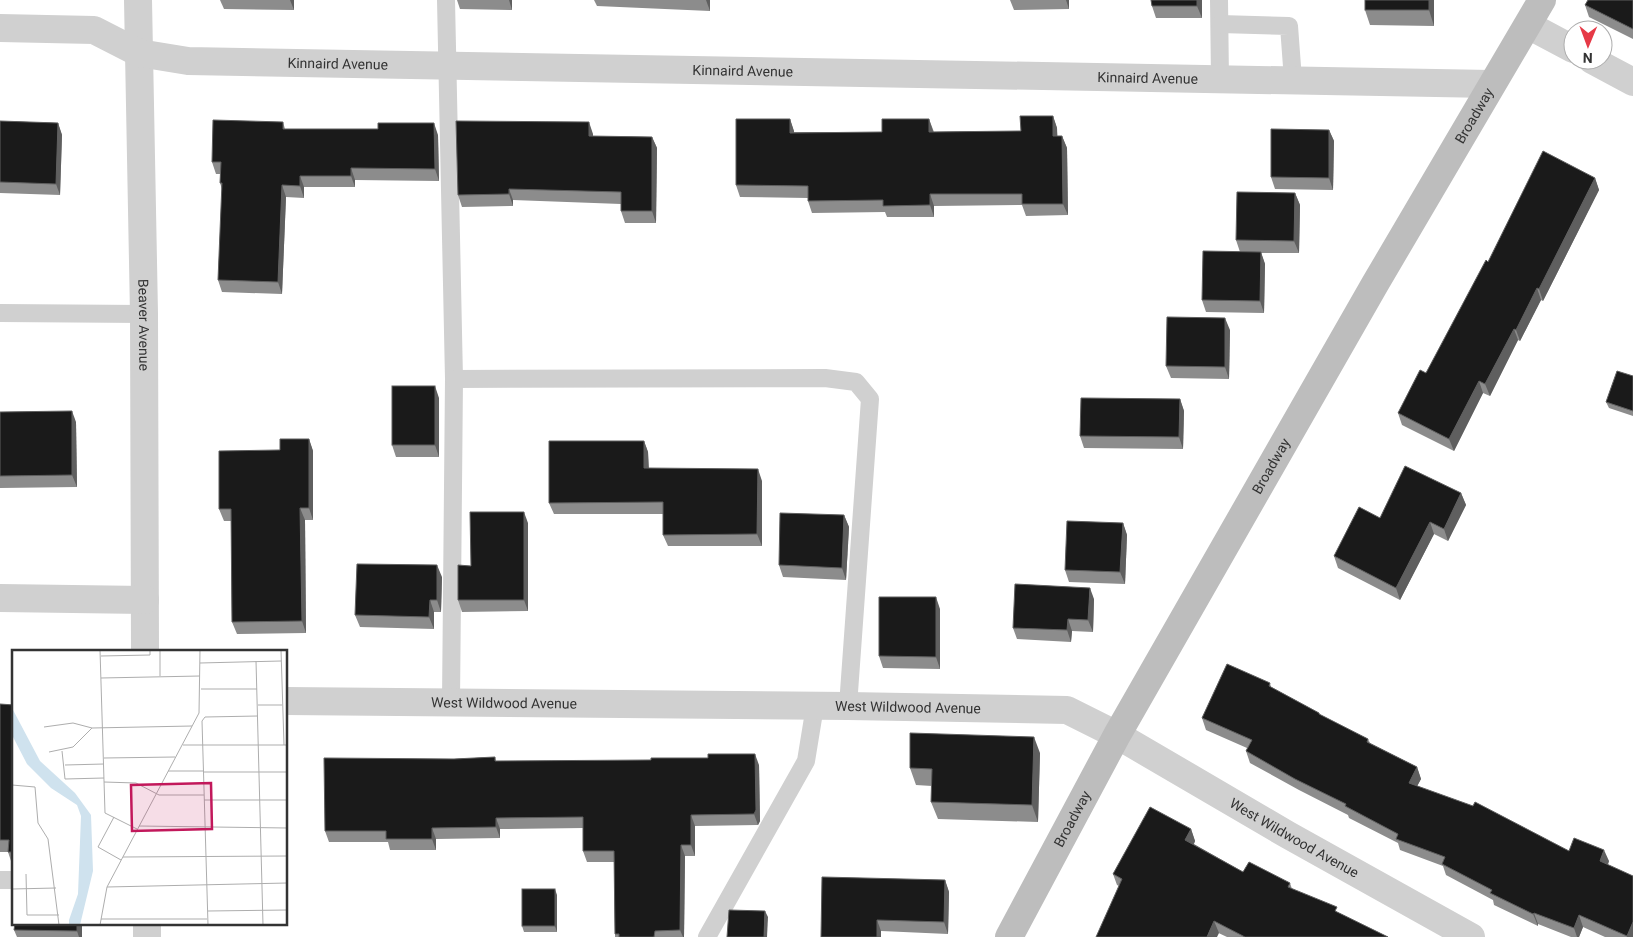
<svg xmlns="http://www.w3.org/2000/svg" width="1633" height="937" viewBox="0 0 1633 937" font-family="Roboto,sans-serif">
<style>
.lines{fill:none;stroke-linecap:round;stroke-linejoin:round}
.service{stroke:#d0d0d0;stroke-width:18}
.minor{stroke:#d0d0d0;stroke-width:28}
.secondary{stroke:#bdbdbd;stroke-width:28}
.wall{fill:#8c8c8c}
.shaded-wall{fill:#5f5f5f}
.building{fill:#1a1a1a;stroke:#5f5f5f}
.labels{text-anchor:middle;stroke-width:5;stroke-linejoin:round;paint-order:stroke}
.street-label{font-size:14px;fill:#333;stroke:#fff}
.inset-road{fill:none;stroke:#adadad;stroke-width:1}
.view{fill:#c2185b;fill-opacity:0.15;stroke:#c2185b;stroke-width:2.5}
.inset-edge{fill:none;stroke:#333;stroke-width:2.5}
</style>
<rect width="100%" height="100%" fill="#fff"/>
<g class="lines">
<g class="service">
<polyline points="446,0 454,379 451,702"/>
<polyline points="1219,0 1220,79"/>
<polyline points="1220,24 1289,26 1293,80"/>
<polyline points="0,313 144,314"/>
<polyline points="454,379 825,378 856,382 870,399 848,706"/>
<polyline points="0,880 14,880"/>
<polyline points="707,937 806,761 815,706"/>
</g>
<g class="minor">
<path id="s1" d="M138 0 144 314 145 651"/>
<polyline points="1528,25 1573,49"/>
<path id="s2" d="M0 28 94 30 139 53 188 61 1491 84"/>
<polyline points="1592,60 1633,82"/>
<polyline points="0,598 145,600"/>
<path id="s3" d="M286 701 848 706 1067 710 1117 735 1288 835 1471 937"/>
<polyline points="147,937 147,923"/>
</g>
<path class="secondary" id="s4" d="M1009 937 1117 735 1375 284 1542 0"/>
</g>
<g class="wall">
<polygon points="220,0 294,0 294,10 224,9"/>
<polygon points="457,0 512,0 512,10 460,9"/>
<polygon points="594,0 710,0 710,11 597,6"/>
<polygon points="1010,0 1069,0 1069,9 1014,10"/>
<polygon points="1151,0 1202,0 1202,18 1156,18 1152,6"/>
<polygon points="1434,0 1434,26 1370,25 1365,10"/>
<polygon points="1633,0 1633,39 1589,17 1585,5"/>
<polygon points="1053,116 1057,128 1057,136 1062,136 1067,148 1068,215 1026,216 1022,205 934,206 934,217 887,217 885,212 812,213 808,201 808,198 740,197 736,185 790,119 794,132 882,132 929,119 934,132 1021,131"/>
<polygon points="0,121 58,123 62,135 60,195 0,193"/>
<polygon points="283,122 285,129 438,135 439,181 355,180 355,187 304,187 304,198 286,197 282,294 222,292 218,280 222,189 220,183 220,174 216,174 212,162"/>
<polygon points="1329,130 1334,141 1333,190 1275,189 1271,177"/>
<polygon points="593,134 593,136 652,137 657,148 656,223 625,223 621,211 621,204 513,200 513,206 462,207 458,195"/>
<polygon points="1595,178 1599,190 1543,301 1541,300 1520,341 1518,340 1490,396 1483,393 1454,451 1402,425 1398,413 1426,373 1488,262"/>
<polygon points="1295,193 1300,205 1299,253 1261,253 1265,264 1264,313 1206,312 1202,300 1240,252 1236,240"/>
<polygon points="1230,330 1229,379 1171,378 1166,366"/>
<polygon points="1633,376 1633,416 1609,408 1606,402"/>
<polygon points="439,398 439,457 396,457 392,445"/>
<polygon points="1180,399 1184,411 1183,449 1084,448 1080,436"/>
<polygon points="0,412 76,422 77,487 0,488"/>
<polygon points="309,439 313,451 313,520 305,520 306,633 237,634 232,622 231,521 224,521 219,509 280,450"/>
<polygon points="644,441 648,452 649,468 762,481 762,546 668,546 663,535 663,514 554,514 549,503"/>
<polygon points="1461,493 1466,505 1448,541 1434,534 1400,600 1338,568 1334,556 1380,518"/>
<polygon points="844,515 849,527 846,580 783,577 779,565"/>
<polygon points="528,523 528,611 462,612 458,600 471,566"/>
<polygon points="1123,523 1127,535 1125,584 1069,582 1065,570"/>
<polygon points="442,577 441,612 434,612 434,629 360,627 355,615"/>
<polygon points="1094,599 1093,632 1072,631 1071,642 1017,639 1013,628"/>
<polygon points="940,609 940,669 883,668 879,656"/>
<polygon points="1270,683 1271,687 1319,713 1320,715 1368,739 1370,743 1417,767 1421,779 1417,786 1569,851 1609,861 1608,865 1633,937 1605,937 1583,927 1579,937 1571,937 1538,924 1538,926 1494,905 1493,900 1446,875 1443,866 1400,850 1398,843 1349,818 1348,815 1299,790 1250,763 1246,751 1247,748 1206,730 1202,718"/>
<polygon points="0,704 14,705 14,864 12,864 8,852 0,852"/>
<polygon points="1040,753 1038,822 938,819 931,802 932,786 916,785 910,768"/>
<polygon points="495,757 496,761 759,765 760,821 758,825 695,826 695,856 685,856 684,937 615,937 615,934 614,862 587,862 583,851 583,828 500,829 500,838 436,839 436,850 390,850 388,842 329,842 325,831 454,759"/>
<polygon points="1191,829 1195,841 1194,844 1243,872 1290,883 1292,889 1339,913 1388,937 1227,937 1117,885 1113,874"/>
<polygon points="945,880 949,892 948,934 881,931 821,937"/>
<polygon points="557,895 557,932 524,932 522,926"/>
<polygon points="15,923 82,923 82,937 17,937 14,930"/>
</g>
<g class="shaded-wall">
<polygon points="290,0 294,0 294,10"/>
<polygon points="509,0 512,0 512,10"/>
<polygon points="706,0 710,0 710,11"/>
<polygon points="1066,0 1069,0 1069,9"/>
<polygon points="1197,0 1202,0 1202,18 1197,6"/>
<polygon points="1429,0 1434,0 1434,26 1429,10"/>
<polygon points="1053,116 1057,128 1058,148 1053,136"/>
<polygon points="790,119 794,131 794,144 790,133"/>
<polygon points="929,119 933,131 934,143 929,132"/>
<polygon points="589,122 593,134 593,148 589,136"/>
<polygon points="58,123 62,135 60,195 56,184"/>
<polygon points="434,123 438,135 439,181 435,169"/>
<polygon points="1329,130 1334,141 1333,190 1329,178"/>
<polygon points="1062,136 1067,148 1068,215 1063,204"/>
<polygon points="652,137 657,148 656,223 652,211"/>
<polygon points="351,168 355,180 355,187 351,176"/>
<polygon points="300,176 304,187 304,198 300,186"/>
<polygon points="1595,178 1599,190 1543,301 1539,289"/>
<polygon points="282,185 286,197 282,294 278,282"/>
<polygon points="509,189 513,200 513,206 509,194"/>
<polygon points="1295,193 1300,205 1299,253 1294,241"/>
<polygon points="930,194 934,206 934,217 930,205"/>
<polygon points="1261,252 1265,264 1264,313 1260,301"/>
<polygon points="1537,288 1541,300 1520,341 1516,330"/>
<polygon points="1225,318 1230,330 1229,379 1225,367"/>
<polygon points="1514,329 1518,340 1490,396 1485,384"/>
<polygon points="1479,381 1483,393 1454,451 1449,439"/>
<polygon points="435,386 439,398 439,457 435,445"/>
<polygon points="1180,399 1184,411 1183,449 1179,437"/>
<polygon points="72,411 76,422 77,487 72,475"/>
<polygon points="309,439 313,451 313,520 309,508"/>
<polygon points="644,441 648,452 649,480 644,468"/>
<polygon points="758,469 762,481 762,546 757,534"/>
<polygon points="1461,493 1466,505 1448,541 1444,529"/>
<polygon points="300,508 305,520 306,633 302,621"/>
<polygon points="524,512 528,523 528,611 524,600"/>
<polygon points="844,515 849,527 846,580 842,568"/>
<polygon points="1430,522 1434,534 1400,600 1396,588"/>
<polygon points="1123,523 1127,535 1125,584 1120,572"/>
<polygon points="437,565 442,577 441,612 437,600"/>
<polygon points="1090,588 1094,599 1093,632 1088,620"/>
<polygon points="936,597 940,609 940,669 936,657"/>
<polygon points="430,600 434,612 434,629 429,617"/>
<polygon points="1068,619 1072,631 1071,642 1067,630"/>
<polygon points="1034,737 1040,753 1038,822 1032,805"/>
<polygon points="755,754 759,765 760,821 758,825 754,814"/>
<polygon points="1417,767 1421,779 1413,794 1409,783"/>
<polygon points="691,815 695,826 695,856 691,845"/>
<polygon points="496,818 500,829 500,838 496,827"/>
<polygon points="432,828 436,839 436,850 432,839"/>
<polygon points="1191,829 1195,841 1190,852 1185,840"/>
<polygon points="681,845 685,856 684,937 683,937 680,930"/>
<polygon points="1604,850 1609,861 1604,873 1600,861"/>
<polygon points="945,880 949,892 948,934 944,922"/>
<polygon points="555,889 557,895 557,932 555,926"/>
<polygon points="765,911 768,917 767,937 764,937"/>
<polygon points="1534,913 1538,924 1538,926 1533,914"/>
<polygon points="1579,915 1583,927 1579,937 1577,937 1574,928"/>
<polygon points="877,920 881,931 881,937 877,937"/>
<polygon points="1214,921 1219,933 1217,937 1207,937"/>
<polygon points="1633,922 1633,937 1627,937 1627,936"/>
<polygon points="77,923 82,923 82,937 79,937 77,931"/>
</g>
<g class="building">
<polygon points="1151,0 1197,0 1197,6 1152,6"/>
<rect x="1365" y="0" width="64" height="10"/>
<polygon points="1588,0 1633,0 1633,29 1585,5"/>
<polygon points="1020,116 1053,116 1053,136 1062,136 1063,204 1022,204 1022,194 930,194 930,205 883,206 883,200 808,201 808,186 736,185 736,119 790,119 790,133 882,132 882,119 929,119 929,132 1021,131"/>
<polygon points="213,120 283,122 283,129 378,129 378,123 434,123 435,169 351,168 351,176 300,176 300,186 282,185 278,282 218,280 222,183 220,183 221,162 212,162"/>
<polygon points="0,121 58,123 56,184 0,182"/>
<polygon points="456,121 589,122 589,136 652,137 652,211 621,211 621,192 509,189 509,194 458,195"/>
<polygon points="1271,129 1329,130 1329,178 1271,177"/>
<polygon points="1543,151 1595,178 1539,289 1537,288 1516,330 1514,329 1485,384 1479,381 1449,439 1398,413 1420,370 1426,373 1486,260 1488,262"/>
<polygon points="1237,192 1295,193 1294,241 1236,240"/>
<polygon points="1203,251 1261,252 1260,301 1202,300"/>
<polygon points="1167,317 1225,318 1225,367 1166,366"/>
<polygon points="1617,371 1633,376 1633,411 1606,402"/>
<rect x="392" y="386" width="43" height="59"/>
<polygon points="1081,398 1180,399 1179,437 1080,436"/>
<polygon points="72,411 72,475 0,476 0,412"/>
<polygon points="280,439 309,439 309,508 300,508 302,621 232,622 231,509 219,509 219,451 280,450"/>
<polygon points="549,441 644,441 644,468 758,469 757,534 663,535 663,502 549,503"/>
<polygon points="1405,466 1461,493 1444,529 1430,522 1396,588 1334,556 1359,507 1380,518"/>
<polygon points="470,512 524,512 524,600 458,600 458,565 471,566"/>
<polygon points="780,513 844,515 842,568 779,565"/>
<polygon points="1067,521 1123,523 1120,572 1065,570"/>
<polygon points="357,564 437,565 437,600 430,600 429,617 355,615"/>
<polygon points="1015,584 1090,588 1088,620 1068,619 1067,630 1013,628"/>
<polygon points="879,597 936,597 936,657 879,656"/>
<polygon points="1227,664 1270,683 1269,686 1319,713 1319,714 1368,739 1367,742 1417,767 1409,783 1473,806 1475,802 1569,851 1574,838 1604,850 1600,861 1633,876 1633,922 1627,936 1579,915 1574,928 1534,913 1533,914 1490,893 1492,890 1442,864 1445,857 1396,839 1398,834 1345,806 1346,804 1295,779 1246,751 1252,740 1202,718"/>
<polygon points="0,704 14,705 14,852 8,852 9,840 0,840"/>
<polygon points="910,733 1034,737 1032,805 931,802 932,769 910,768"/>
<polygon points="708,754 755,754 756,810 754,814 691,815 691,845 681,845 680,930 655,931 654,937 619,937 619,934 615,934 614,851 583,851 583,817 496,818 496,827 432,828 432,839 386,839 386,831 325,831 324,758 454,759 495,757 495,761 651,760 651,758 708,758"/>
<polygon points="1150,807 1191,829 1185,840 1243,872 1249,862 1290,883 1288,887 1337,907 1335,911 1388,937 1245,937 1214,921 1207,937 1096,937 1122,879 1113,874"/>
<polygon points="822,877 945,880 944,922 877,920 877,937 821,937"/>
<rect x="522" y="889" width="33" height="37"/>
<polygon points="729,910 765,911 764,937 727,937"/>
<polygon points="15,923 77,923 77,931 14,930"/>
</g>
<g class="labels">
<g class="street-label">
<text dy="5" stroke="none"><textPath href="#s2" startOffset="344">Kinnaird Avenue</textPath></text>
<text dy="5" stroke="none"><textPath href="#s2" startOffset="749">Kinnaird Avenue</textPath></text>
<text dy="5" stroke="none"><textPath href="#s2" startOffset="1154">Kinnaird Avenue</textPath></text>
<text dy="5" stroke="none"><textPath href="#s4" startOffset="944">Broadway</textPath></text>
<text dy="5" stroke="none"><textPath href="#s1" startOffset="325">Beaver Avenue</textPath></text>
<text dy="5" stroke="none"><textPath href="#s4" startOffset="539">Broadway</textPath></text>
<text dy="5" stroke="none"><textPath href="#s3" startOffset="218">West Wildwood Avenue</textPath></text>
<text dy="5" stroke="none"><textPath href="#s3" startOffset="622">West Wildwood Avenue</textPath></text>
<text dy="5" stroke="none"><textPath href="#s4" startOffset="134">Broadway</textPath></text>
<text dy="5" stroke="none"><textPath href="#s3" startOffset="1042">West Wildwood Avenue</textPath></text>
</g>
</g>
<g transform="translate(12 650)">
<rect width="275" height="275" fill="#fff"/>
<path d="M0 58 28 111 63 143 79 165 81 221 68 275H57V270L66 244 69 166 65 155 39 138 15 114 0 85Z" fill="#cfe2ee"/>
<path class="inset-road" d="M88 0 93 163 125 179M148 0V26M269 0 272 95M89 6 138 5V0M244 11 251 275M188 13 269 11M89 28 188 26M189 39H245M246 55H270M32 77 61 73 80 78 180 76M171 95H275M50 101 53 129 92 128M37 102 61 97 80 78M92 108 163 107M53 115 92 114M156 121H192M192 122H275M92 132 124 133 147 145H192M0 135 23 137 26 173 36 189 47 275M192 150H275M102 167 86 197 109 210M127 176 275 178M111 207 275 206M14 224 15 265H47M95 237 275 233M0 239 44 238M196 261 275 260M89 269H195M88 275 95 237 187 63 188 0M196 275 190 71 193 67 246 66"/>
<path class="view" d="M199 133 200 179 120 181 119 135Z"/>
<rect width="275" height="275" class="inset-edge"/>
</g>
<g transform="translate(1588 45) rotate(181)"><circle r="24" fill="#ffffff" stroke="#adadad"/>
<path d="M0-4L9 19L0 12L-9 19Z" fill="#e63946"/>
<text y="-8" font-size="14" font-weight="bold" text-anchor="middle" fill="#333333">N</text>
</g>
</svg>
